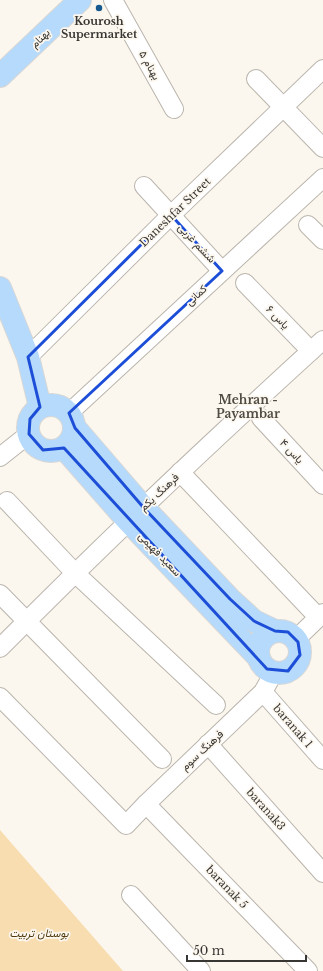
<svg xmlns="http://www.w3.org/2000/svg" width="323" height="971" viewBox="0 0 323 971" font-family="'Libre Baskerville',Vazirmatn,serif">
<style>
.green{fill:#f8ddb1}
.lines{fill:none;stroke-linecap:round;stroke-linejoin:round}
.minor-casing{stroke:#bab5ad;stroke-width:20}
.major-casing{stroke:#d7d7d6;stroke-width:24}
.minor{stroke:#fff;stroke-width:18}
.major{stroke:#b6dafb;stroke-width:22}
.marked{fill:none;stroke:#1d4ed8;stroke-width:3;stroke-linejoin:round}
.poi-dot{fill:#16598e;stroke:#fcf7ee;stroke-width:1.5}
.labels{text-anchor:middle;stroke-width:3.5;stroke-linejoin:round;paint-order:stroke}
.poi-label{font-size:11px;font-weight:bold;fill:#383633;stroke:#fcf7ee}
.street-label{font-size:11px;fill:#383633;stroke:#fcf7ee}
.park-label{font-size:11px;font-style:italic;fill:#4f390e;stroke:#fcf7ee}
.neighbourhood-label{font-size:12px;font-weight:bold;fill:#4f4b43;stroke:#fcf7ee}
</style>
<rect width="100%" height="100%" fill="#fcf7ee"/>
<polygon class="green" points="0,830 123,971 0,971"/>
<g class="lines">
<g class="minor-casing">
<g id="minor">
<polyline points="113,0 174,109"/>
<polyline points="256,79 323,148"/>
<polyline points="144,186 222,271"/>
<polyline points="308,225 323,240"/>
<polyline points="245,283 311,351"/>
<polyline points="28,357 171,215 323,69"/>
<polyline points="69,413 323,178"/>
<polyline points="261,418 323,485"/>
<polyline points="0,457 29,434"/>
<polyline points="180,472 318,617"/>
<polyline points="7,501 75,573 216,705"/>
<polyline points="0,594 162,759"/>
<polyline points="296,639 323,613"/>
<path d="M0 648C105 542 213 440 323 340"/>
<polyline points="263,692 323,760"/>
<polyline points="0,697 126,825 146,804 263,692 274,672"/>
<polyline points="208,744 323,873"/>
<polyline points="146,804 308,971"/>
<polyline points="131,895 201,971"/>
</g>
</g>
<g class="major-casing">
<g id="major">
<polyline points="0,76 80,0"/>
<polyline points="0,288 28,357 40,407"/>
<circle cx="51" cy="428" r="23"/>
<polyline points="75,428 143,507 230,599 254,621 275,631"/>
<polyline points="64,448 128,521 259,658"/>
<circle cx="279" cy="652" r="21"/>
</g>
</g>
<use href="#minor" class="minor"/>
<use href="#major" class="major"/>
</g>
<path class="marked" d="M171 215 222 271 69 413 75 428 143 507 230 599 254 621 275 631 288 632 298 642 300 655 288 671 267 669 64 448 43 450 29 434 30 419 40 407 28 357Z"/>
<circle class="poi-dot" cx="99" cy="8" r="4"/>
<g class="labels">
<g class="poi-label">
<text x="99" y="25">Kourosh<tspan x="99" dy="13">Supermarket</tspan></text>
</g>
<g class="street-label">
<text transform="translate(40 38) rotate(-44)" y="4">بهنام</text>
<text transform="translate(150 65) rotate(61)" y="4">بهنام ۵</text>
<text transform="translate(175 212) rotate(-44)" y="4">Daneshfar Street</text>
<text transform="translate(197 243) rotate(47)" y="4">ششم غربی</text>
<text transform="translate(196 295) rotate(-43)" y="4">کمانی</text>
<text transform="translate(278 317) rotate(46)" y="4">یاس ۶</text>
<text transform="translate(292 451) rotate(47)" y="4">یاس ۴</text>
<text transform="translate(159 492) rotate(-43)" y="4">فرهنگ یکم</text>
<text transform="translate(160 554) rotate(46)" y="4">سعید فهیمی</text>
<text transform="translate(293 726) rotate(49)" y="4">baranak 1</text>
<text transform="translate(202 750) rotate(-43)" y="4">فرهنگ سوم</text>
<text transform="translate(266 809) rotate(48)" y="4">baranak3</text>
<text transform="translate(227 887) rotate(46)" y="4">baranak 5</text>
</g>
<g class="park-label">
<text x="39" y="937">بوستان تربیت</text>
</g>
<g class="neighbourhood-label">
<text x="248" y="404">Mehran -<tspan x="248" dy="14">Payambar</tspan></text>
</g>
</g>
<path d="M187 955v6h119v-6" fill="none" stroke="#383633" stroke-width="2"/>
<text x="193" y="955" font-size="12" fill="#383633" stroke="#fcf7ee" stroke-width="3" paint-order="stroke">50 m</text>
</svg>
